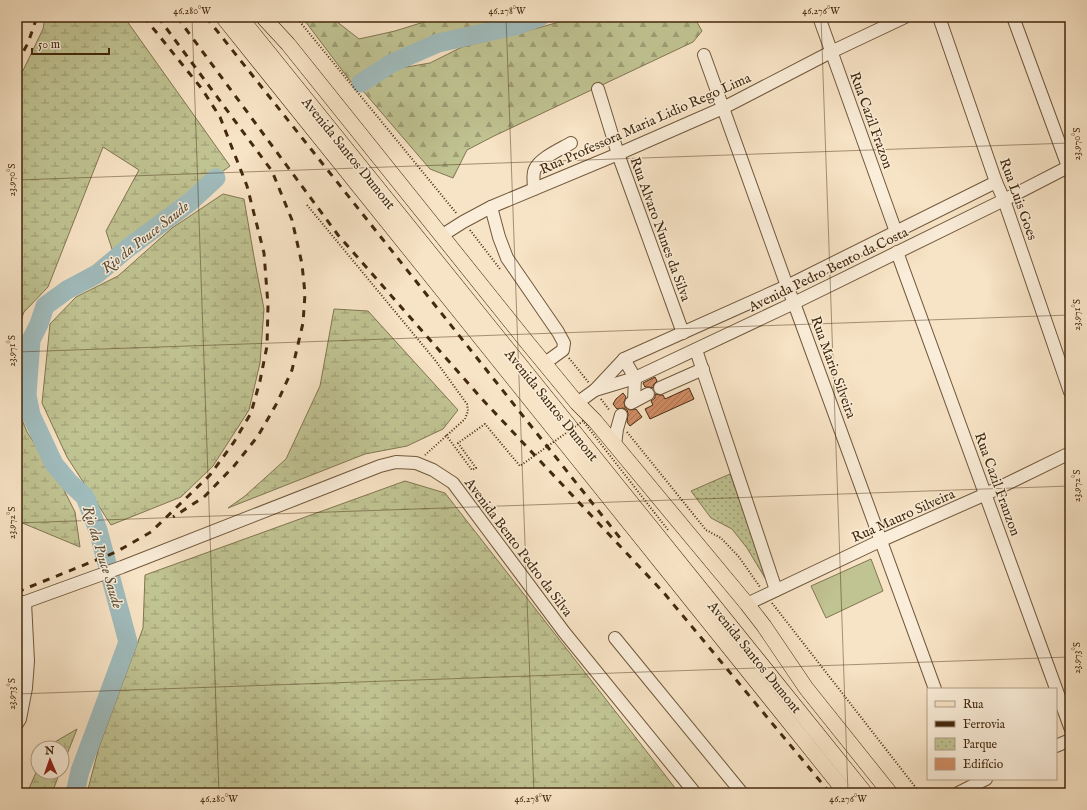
<svg xmlns="http://www.w3.org/2000/svg" width="1087" height="810" viewBox="0 0 1087 810" font-family="'IM FELL English',serif">
<style>
.forest{fill:url(#forest-firs);stroke:#827650}
.wetland{fill:url(#wetland-marsh);stroke:#827650}
.park{fill:url(#park-dots);stroke:#827650}
.garden{fill:#c0c392;stroke:#827650}
.lines{fill:none;stroke-linecap:round;stroke-linejoin:round}
.river{stroke:#a0bcbd;stroke-width:19}
.building{fill:url(#building-hatch);stroke:#43290d}
.minor-casing{stroke:#70583b;stroke-width:14}
.major-casing{stroke:#43290d;stroke-width:16}
.path{stroke:#43290d;stroke-width:2;stroke-dasharray:1 2;stroke-linecap:butt}
.minor{stroke:#faedd9;stroke-width:12}
.major{stroke:#f7e3c5;stroke-width:15}
.rail{stroke:#43290d;stroke-width:3;stroke-dasharray:7 7;stroke-linecap:butt}
.path-bridge{stroke:#43290d;stroke-width:2;stroke-dasharray:1 2;stroke-linecap:butt}
.ticks{fill:none;stroke:#43290d;stroke-width:1;stroke-opacity:0.45}
.labels{text-anchor:middle;stroke-width:3;stroke-linejoin:round;paint-order:stroke}
.street-label{font-size:14px;fill:#43290d;stroke:#faedd9}
.water-label{font-size:15px;font-style:italic;fill:#5a4e39;stroke:#faedd9}
.neatline{fill:none;stroke:#43290d;stroke-width:1.5}
.ticks-label{font-size:10px;text-anchor:middle;fill:#43290d}
</style>
<defs>
<pattern id="forest-firs" width="22" height="20" patternUnits="userSpaceOnUse"><rect width="22" height="20" fill="#c0c392"/><path d="M5 1l3.5 6h-7zM16 11l3.5 6h-7z" fill="#9e9e76"/></pattern>
<pattern id="wetland-marsh" width="20" height="14" patternUnits="userSpaceOnUse"><rect width="20" height="14" fill="#c0c392"/><path d="M1 5h8M5 5V1M11 12h8M15 12V8" fill="none" stroke="#9e9e76"/></pattern>
<pattern id="park-dots" width="8" height="8" patternUnits="userSpaceOnUse"><rect width="8" height="8" fill="#c0c392"/><path d="M2 2h.1M6 6h.1" fill="none" stroke="#9e9e76" stroke-width="1.8" stroke-linecap="round"/></pattern>
<pattern id="building-hatch" width="6" height="6" patternUnits="userSpaceOnUse"><rect width="6" height="6" fill="#d28d65"/><path d="M-1 1l2-2M0 6l6-6M5 7l2-2" fill="none" stroke="#ac7352"/></pattern>
</defs>
<rect width="100%" height="100%" fill="#f7e3c5"/>
<filter id="stains"><feTurbulence type="fractalNoise" baseFrequency=".005" numOctaves="4"/><feColorMatrix values="0 0 0 0 .2 0 0 0 0 .09 0 0 0 0 .02 0 0 0 .5 -.17"/></filter>
<radialGradient id="worn" r=".72"><stop offset=".6" stop-color="#630" stop-opacity="0"/><stop offset="1" stop-color="#630" stop-opacity=".3"/></radialGradient>
<g class="forest">
<polygon points="302,17 331,17 359,39 395,31 440,17 495,17 470,35 400,53 351,82"/>
<polygon points="577,17 694,17 702,31 693,42 494,136 467,150 453,178 430,169 363,91 395,69 430,63 462,47 538,28"/>
</g>
<g class="wetland">
<polygon points="45,17 124,17 230,166 113,252 106,231 139,170 103,147 48,287 24,312 17,331 17,83 43,29"/>
<polygon points="223,194 244,199 254,257 264,309 260,363 249,410 213,466 181,497 111,525 67,457 42,403 50,324 76,297 118,276 172,228"/>
<polygon points="334,309 368,311 458,410 443,429 407,446 365,454 228,508 245,496 286,459 320,386"/>
<polygon points="17,407 27,432 61,484 75,512 80,547 20,522 17,523"/>
<polygon points="405,481 445,493 679,793 87,793 99,747 143,628 145,575"/>
<polygon points="77,729 62,767 62,748 47,748 48,746"/>
<polygon points="38,768 38,772 60,772 52,793 27,793"/>
</g>
<polygon class="park" points="730,474 768,576 765,578 747,548 732,529 711,518 691,491"/>
<polygon class="garden" points="871,559 883,591 826,618 811,586"/>
<g class="lines">
<g class="river">
<polyline points="361,83 392,63 438,43 515,26 540,17"/>
<polyline points="75,793 80,771 128,642 98,530 85,497 70,483 54,464 31,415 27,395 31,340 39,324 45,306 67,290 97,274 128,248 190,202 216,178"/>
</g>
</g>
<g class="building">
<polygon points="655,377 657,381 654,384 653,388 649,387 645,387 643,383"/>
<polygon points="689,388 694,399 650,419 645,409 653,405 651,401 655,398 655,394 660,395 663,395 665,399"/>
<polygon points="623,393 626,397 624,402 625,407 630,410 636,409 642,417 630,426 627,422 628,414 627,410 623,408 617,409 613,404 616,399"/>
</g>
<g class="lines">
<g class="minor-casing">
<g id="minor">
<polyline points="819,17 896,232"/>
<polyline points="939,17 996,182 1004,200 1070,392"/>
<polyline points="1013,17 1070,172"/>
<polyline points="704,55 787,286 794,303 935,689"/>
<polyline points="598,89 618,154 683,333"/>
<path d="M534 189C534 183 532 175 535 169 540 158 561 149 571 143"/>
<polyline points="491,207 499,237 507,258 558,332 564,343 563,350 545,363"/>
<polyline points="441,236 463,222 491,207 618,154 723,108 831,52 905,17"/>
<polyline points="897,252 1070,727"/>
<polyline points="696,350 776,590"/>
<polyline points="624,359 635,378 634,401"/>
<polyline points="660,388 703,369"/>
<polyline points="595,390 635,378 794,303 1004,200 1070,166"/>
<polyline points="577,403 595,390 624,359 787,286 996,182"/>
<polyline points="631,403 648,394"/>
<polyline points="615,445 617,429 621,415"/>
<polyline points="747,604 882,540 986,494 1070,453"/>
<polyline points="17,605 122,567 380,466 396,462 416,463 433,470 453,483 564,632 695,793"/>
<polyline points="615,638 742,793"/>
<polyline points="17,724 20,719 26,688 28,661 25,602"/>
<polyline points="1056,746 1070,740"/>
<polyline points="958,793 986,779"/>
</g>
</g>
<g class="major-casing">
<g id="major">
<polyline points="223,17 846,793"/>
<polyline points="240,17 865,793"/>
<polyline points="263,17 288,44 526,341 577,403 595,421 747,604 764,626 806,688 890,793"/>
</g>
</g>
<g class="path">
<polyline points="296,17 457,214"/>
<polyline points="307,205 435,360 467,404 468,411 465,419 425,455"/>
<polyline points="470,230 500,269"/>
<polyline points="569,358 589,383"/>
<polyline points="601,399 610,411"/>
<polyline points="627,432 706,530 721,538 739,557 760,587"/>
<polyline points="772,603 920,793"/>
</g>
<use href="#minor" class="minor"/>
<use href="#major" class="major"/>
<g class="rail">
<polyline points="158,17 272,171 292,220 302,264 305,294 303,323 292,370 277,403 258,436 234,466 204,497 173,517"/>
<polyline points="177,17 338,235 481,398 664,593 830,793"/>
<polyline points="206,17 624,543"/>
<polyline points="17,30 21,17"/>
<polyline points="17,63 28,43 37,17"/>
<polyline points="17,592 116,552 151,532 210,475 234,442 251,413 260,381 267,346 268,305 264,253 247,186 220,117 202,89 144,17"/>
</g>
<polyline class="path-bridge" points="446,435 472,470 476,468 458,443 485,424 520,466 583,421 668,530"/>
</g>
<path class="ticks" d="M192 17 219 793M506 17 534 793M821 17 848 793M17 180 1070 143M17 352 1070 315M17 523 1070 486M17 694 1070 657"/>
<g class="labels">
<g class="street-label">
<text transform="translate(872 120) rotate(70)" y="5">Rua Cazil Frazon</text>
<text transform="translate(645 123) rotate(-24)" y="5">Rua Professora Maria Lidio Rego Lima</text>
<text transform="translate(349 153) rotate(51)" y="5">Avenida Santos Dumont</text>
<text transform="translate(1019 199) rotate(70)" y="5">Rua Luis Goes</text>
<text transform="translate(661 229) rotate(70)" y="5">Rua Alvaro Nunes da Silva</text>
<text transform="translate(828 269) rotate(-26)" y="5">Avenida Pedro Bento da Costa</text>
<text transform="translate(834 367) rotate(70)" y="5">Rua Mario Silveira</text>
<text transform="translate(552 405) rotate(51)" y="5">Avenida Santos Dumont</text>
<text transform="translate(998 484) rotate(70)" y="5">Rua Cazil Franzon</text>
<text transform="translate(903 515) rotate(-24)" y="5">Rua Mauro Silveira</text>
<text transform="translate(519 547) rotate(53)" y="5">Avenida Bento Pedro da Silva</text>
<text transform="translate(755 657) rotate(51)" y="5">Avenida Santos Dumont</text>
</g>
<g class="water-label">
<text transform="translate(145 237) rotate(-38)" y="5">Rio da Pouce Saude</text>
<text transform="translate(103 557) rotate(73)" y="5">Rio da Pouce Saude</text>
</g>
</g>
<rect width="1087" height="810" fill="none" stroke="#f7e3c5" stroke-width="44"/>
<rect x="927" y="688" width="130" height="92" fill="#faedd9" stroke="#b19f87"/>
<rect x="935" y="701" width="20" height="6" fill="#f7e3c5" stroke="#b19f87"/>
<text x="963" y="708" font-size="12" fill="#43290d">Rua</text>
<rect x="935" y="721" width="20" height="6" fill="#43290d" stroke="#b19f87"/>
<text x="963" y="728" font-size="12" fill="#43290d">Ferrovia</text>
<rect x="935" y="738" width="20" height="12" fill="url(#park-dots)" stroke="#b19f87"/>
<text x="963" y="748" font-size="12" fill="#43290d">Parque</text>
<rect x="935" y="758" width="20" height="12" fill="#d28d65" stroke="#b19f87"/>
<text x="963" y="768" font-size="12" fill="#43290d">Edifício</text>
<g transform="translate(50 760) rotate(358)"><circle r="19" fill="#faedd9" stroke="#b19f87"/>
<path d="M0-3L7 15L0 10L-7 15Z" fill="#8f2418"/>
<text y="-6" font-size="11" font-weight="bold" text-anchor="middle" fill="#43290d">N</text>
</g>
<path d="M32 48v6h77v-6" fill="none" stroke="#43290d" stroke-width="2"/>
<text x="38" y="48" font-size="12" fill="#43290d" stroke="#faedd9" stroke-width="3" paint-order="stroke">50 m</text>
<rect x="22" y="22" width="1043" height="766" class="neatline"/>
<g class="ticks-label">
<text x="192" y="14">46.280°W</text>
<text x="507" y="14">46.278°W</text>
<text x="821" y="14">46.276°W</text>
<text transform="translate(1076 144) rotate(-90)" y="4">23.970°S</text>
<text transform="translate(11 180) rotate(-90)" y="4">23.970°S</text>
<text transform="translate(1076 315) rotate(-90)" y="4">23.971°S</text>
<text transform="translate(11 351) rotate(-90)" y="4">23.971°S</text>
<text transform="translate(1076 486) rotate(-90)" y="4">23.972°S</text>
<text transform="translate(11 523) rotate(-90)" y="4">23.972°S</text>
<text transform="translate(1076 658) rotate(-90)" y="4">23.973°S</text>
<text transform="translate(11 694) rotate(-90)" y="4">23.973°S</text>
<text x="219" y="802">46.280°W</text>
<text x="533" y="802">46.278°W</text>
<text x="848" y="802">46.276°W</text>
</g>
<rect width="100%" height="100%" filter="url(#stains)"/>
<rect width="100%" height="100%" fill="url(#worn)"/>
</svg>
